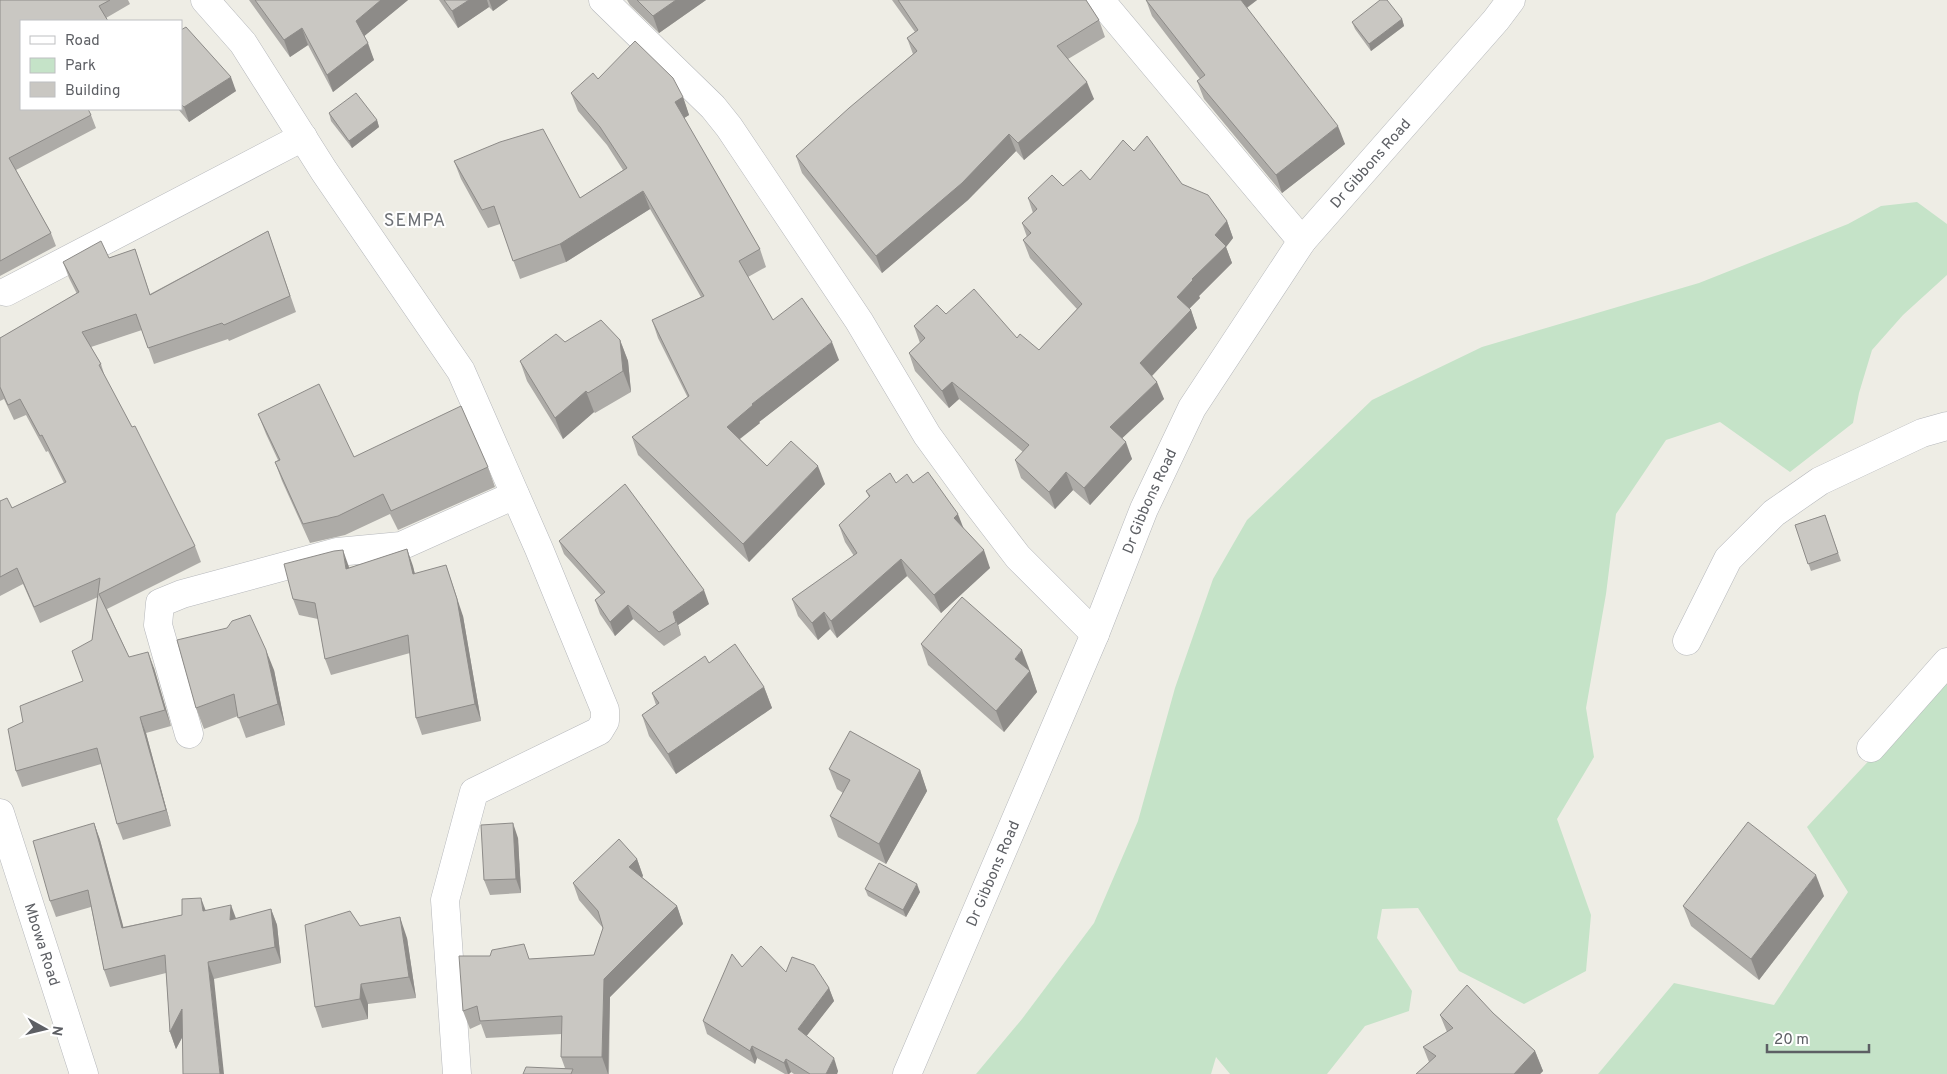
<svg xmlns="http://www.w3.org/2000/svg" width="1947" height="1074" viewBox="0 0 1947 1074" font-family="Overpass,sans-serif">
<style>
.green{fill:#c5e3c8}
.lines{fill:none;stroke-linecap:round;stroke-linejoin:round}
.minor-casing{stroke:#b5b7bb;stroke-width:29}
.minor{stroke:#fff;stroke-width:28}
.wall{fill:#adaba7}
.shaded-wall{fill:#8d8b88}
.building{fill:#c9c7c2;stroke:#8d8b88}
.labels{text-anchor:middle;stroke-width:4;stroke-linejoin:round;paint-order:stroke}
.street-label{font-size:15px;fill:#5d5f64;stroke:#fff}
.quarter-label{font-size:18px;letter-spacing:1px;fill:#6e7176;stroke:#fff}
</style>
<rect width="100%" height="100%" fill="#eeede5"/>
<g class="green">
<polygon points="1917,202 1947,224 1947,275 1903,315 1872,350 1859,393 1853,423 1790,472 1720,422 1666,440 1616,514 1606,594 1586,708 1594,757 1557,819 1591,915 1586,971 1524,1004 1459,971 1418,908 1382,909 1377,938 1412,991 1409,1011 1365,1026 1327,1074 1230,1074 1216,1057 1211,1074 976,1074 1022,1019 1094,923 1138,821 1175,688 1213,579 1247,520 1372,400 1482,347 1699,283 1848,224 1881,206"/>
<polygon points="1947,677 1947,1074 1598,1074 1674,983 1774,1005 1848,892 1807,827"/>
</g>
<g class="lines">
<g class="minor-casing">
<g id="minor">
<polyline points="205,0 243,43 324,171 461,371 539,549 605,710 605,721 599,731 474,792 445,900 457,1074"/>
<polyline points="603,0 713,107 729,127 859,321 927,435 972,497 1018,557 1095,634"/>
<polyline points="1100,0 1302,241"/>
<polyline points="6,292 303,137"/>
<polyline points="1687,641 1728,559 1774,513 1820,481 1922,433 1947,426"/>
<polyline points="189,734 158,625 160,603 182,594 337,552 401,546 515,495"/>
<polyline points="1871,748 1947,662"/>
<path id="s1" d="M0 813 84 1074"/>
<path id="s2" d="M907 1074 1095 634 1144 509 1192 408 1302 241 1496 20 1511 0"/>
</g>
</g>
<use href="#minor" class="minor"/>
</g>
<g class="wall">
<polygon points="0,0 128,0 130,4 106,18 21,21 91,115 96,128 16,170 51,233 56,246 0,276"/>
<polygon points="249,0 408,0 364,36 374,60 333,92 308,45 290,57"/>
<polygon points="439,0 508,0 493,11 489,7 458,28"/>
<polygon points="627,0 706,0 659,33 630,5"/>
<polygon points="892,0 1086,0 1099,20 1105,37 1068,59 1094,99 1024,160 1016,151 968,200 882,273 802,173 796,156 913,54 907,38 915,32"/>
<polygon points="1146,0 1257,0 1247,8 1345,144 1282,193 1204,99 1197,81 1200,79 1152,16"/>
<polygon points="1402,19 1404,26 1371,51 1355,29 1352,22"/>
<polygon points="181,30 236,91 189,122 178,109 181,109"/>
<polygon points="598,79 683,97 689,115 684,118 760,249 766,267 748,277 773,320 839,360 759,422 760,423 740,439 767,466 825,484 749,562 638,455 632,437 688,398 658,338 652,320 701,297 650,209 566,262 520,279 500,224 488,228 461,179 454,161 580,198 623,170 607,145 578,111 571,93"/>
<polygon points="329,113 377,120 379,127 352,148 331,121"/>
<polygon points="1134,151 1182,184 1227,221 1233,238 1226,247 1232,263 1199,296 1200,298 1189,309 1191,310 1197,328 1152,376 1164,399 1122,438 1132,459 1090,505 1073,490 1055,509 1021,478 1015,460 1023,452 959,399 949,408 915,371 909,353 920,343 914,326 946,314 1017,338 1039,350 1077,309 1030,258 1023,240 1027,237 1022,223 1033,213 1028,198 1063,186 1090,180"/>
<polygon points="268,231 296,312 229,341 228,339 154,364 142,330 91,347 101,364 105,377 195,546 201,562 107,609 129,657 154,668 171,726 146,733 171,826 123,840 117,824 101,764 22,787 16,771 23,722 83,681 92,640 98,597 40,623 23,584 0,596 0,501 12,508 64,483 48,451 46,452 26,415 14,420 4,399 0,401 0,338 77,294 69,278 63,262 109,258 135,249 150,294"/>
<polygon points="620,340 628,361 631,392 595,413 594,412 563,439 527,381 520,361 565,342"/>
<polygon points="258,414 354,457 488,467 495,487 398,530 390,514 345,535 310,543 282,481 275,462 278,460 266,434"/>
<polygon points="896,483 913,483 963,528 990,568 941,613 907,576 837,638 830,629 818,640 798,616 792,599 854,556 845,542 839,525 869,497 866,491"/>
<polygon points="1825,515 1841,561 1811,571 1795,525"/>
<polygon points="559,541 709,604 678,625 681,635 664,646 633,619 615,636 600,614 595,600 601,595 564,554"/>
<polygon points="407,549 415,574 463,616 481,721 422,735 416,718 410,653 331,675 325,659 318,619 299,615 293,599 349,567 349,568"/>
<polygon points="921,644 1030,671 1037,692 1004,732 928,665"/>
<polygon points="709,663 764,687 772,708 676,774 649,736 642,715 656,705 652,693"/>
<polygon points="274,670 285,725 246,738 238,716 204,729 196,708"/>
<polygon points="829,769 920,770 927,791 886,864 838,837 830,816 843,793 837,789"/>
<polygon points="94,823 100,840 123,927 206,910 236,919 271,909 277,925 281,963 214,979 176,1049 170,1032 166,973 110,987 104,970 91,907 56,917 50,901"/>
<polygon points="518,838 521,893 490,895 484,880"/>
<polygon points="637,859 643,876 642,877 677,906 683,924 610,997 609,1074 523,1074 565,1068 561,1057 562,1034 486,1038 481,1024 470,1029 463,1011 530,959 594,955 603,928 579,900 573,883"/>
<polygon points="865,889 920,892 906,917 868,896"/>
<polygon points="1824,896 1759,980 1691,926 1683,906"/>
<polygon points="360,926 407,938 416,998 368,1004 368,1019 322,1028 315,1007"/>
<polygon points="742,967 829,988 834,1001 806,1036 838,1071 837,1074 794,1074 791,1072 789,1074 785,1074 757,1058 755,1064 707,1034 703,1021"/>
<polygon points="1493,1013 1535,1051 1543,1071 1540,1074 1416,1074 1429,1062 1423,1047 1447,1032 1440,1015"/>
</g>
<g class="shaded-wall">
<polygon points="381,0 408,0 362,38 356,21"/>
<polygon points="469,0 487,0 489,7 458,28 452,11"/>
<polygon points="489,0 508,0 493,11"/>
<polygon points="676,0 706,0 659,33 653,16"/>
<polygon points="1238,0 1257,0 1242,11"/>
<polygon points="1402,19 1404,26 1371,51 1369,44"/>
<polygon points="302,28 308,45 290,57 284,40"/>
<polygon points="368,43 374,60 333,92 327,75"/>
<polygon points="231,77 236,91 189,122 184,107"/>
<polygon points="1087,82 1094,99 1024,160 1018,143"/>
<polygon points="683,97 689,115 681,120 675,102"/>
<polygon points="377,120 379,127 352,148 349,141"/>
<polygon points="1338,126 1345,144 1282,193 1276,175"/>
<polygon points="1009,134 1016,151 968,200 882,273 876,256"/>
<polygon points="643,191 650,209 566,262 560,244"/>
<polygon points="1227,221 1233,238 1226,247 1232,263 1199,296 1200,298 1184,314 1177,297 1192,279 1215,235"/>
<polygon points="1191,310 1197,328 1147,381 1140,363"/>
<polygon points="620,340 628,361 631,392 623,371"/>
<polygon points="832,342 839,360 759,422 760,423 733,444 727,427 752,404"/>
<polygon points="952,382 959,399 949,408 942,391"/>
<polygon points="1157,382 1164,399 1116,444 1110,427"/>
<polygon points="586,391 594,412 563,439 555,418"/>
<polygon points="1126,442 1132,459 1090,505 1084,488"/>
<polygon points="818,466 825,484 749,562 743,544"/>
<polygon points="1066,472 1073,490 1055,509 1049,492"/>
<polygon points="958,514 965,532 954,518"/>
<polygon points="407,549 413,566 419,591 413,574"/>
<polygon points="343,550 349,567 352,586 346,569"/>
<polygon points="984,550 990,568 941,613 934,595"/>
<polygon points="901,559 907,576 837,638 831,621"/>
<polygon points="446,565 463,616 481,721 475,704"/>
<polygon points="704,590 709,604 678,625 681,635 673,612"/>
<polygon points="628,605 633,619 615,636 610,622"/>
<polygon points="824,612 830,629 818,640 812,623"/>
<polygon points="266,650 274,670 285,725 278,704"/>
<polygon points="1022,650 1030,671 1022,679 1015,659"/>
<polygon points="148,652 154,668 171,726 165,710"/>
<polygon points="1030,671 1037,692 1004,732 996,711"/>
<polygon points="764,687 772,708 676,774 668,754"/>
<polygon points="140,717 146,733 171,826 166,810"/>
<polygon points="920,770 927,791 886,864 879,844"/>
<polygon points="94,823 100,840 128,944 122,928"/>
<polygon points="513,823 518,838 521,893 516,879"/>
<polygon points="637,859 643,876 636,884 629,867"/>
<polygon points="1816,875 1824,896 1759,980 1751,959"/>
<polygon points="917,884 920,892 906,917 903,910"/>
<polygon points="201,898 207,914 203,911"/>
<polygon points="231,905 237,921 230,920"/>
<polygon points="677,906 683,924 610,997 608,1074 602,1057 604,979"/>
<polygon points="271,909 277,925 281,963 275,947"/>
<polygon points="400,917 407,938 416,998 409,977"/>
<polygon points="208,962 214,979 224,1074 220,1074"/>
<polygon points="361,984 368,1004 368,1019 360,999"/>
<polygon points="829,988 834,1001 802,1042 798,1029"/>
<polygon points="182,1009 188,1026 176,1049 170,1032"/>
<polygon points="752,1046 757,1058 755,1064 750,1051"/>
<polygon points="1535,1051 1543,1071 1540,1074 1514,1074"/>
<polygon points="834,1058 838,1071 837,1074 826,1074"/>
<polygon points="786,1059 791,1072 789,1074 788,1074 784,1063"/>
</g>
<g class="building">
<polygon points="0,0 110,0 99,6 108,21 21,21 21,109 88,109 91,115 9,158 51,233 0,261"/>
<polygon points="255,0 381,0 356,21 368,43 327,75 302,28 284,40"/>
<polygon points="444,0 469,0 452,11"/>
<polygon points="637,0 676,0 653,16"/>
<polygon points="898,0 1086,0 1099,20 1057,46 1087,82 1018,143 1009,134 962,183 876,256 796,156 849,108 917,51 907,38 918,30"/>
<polygon points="1146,0 1241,0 1338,126 1276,175 1197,81 1205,75"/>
<polygon points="1380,0 1387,0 1402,19 1369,44 1352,22"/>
<polygon points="186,27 231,77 184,107 181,104 181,30"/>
<polygon points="635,41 673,78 683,97 675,102 760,249 739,261 773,320 802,298 832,342 752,404 753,405 727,427 767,466 791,441 818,466 743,544 632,437 689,396 652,320 704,296 643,191 560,244 513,261 494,206 482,210 454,161 500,142 543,129 580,198 627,168 600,127 571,93 593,73 598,79"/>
<polygon points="356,93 377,120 349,141 329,113"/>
<polygon points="1147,136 1182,184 1208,195 1227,221 1215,235 1226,246 1192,279 1193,280 1177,297 1191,310 1140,363 1157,382 1110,427 1126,442 1084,488 1066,472 1049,492 1015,460 1029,445 952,382 942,391 909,353 925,338 914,326 937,305 946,314 974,289 1017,338 1020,334 1039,350 1082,304 1023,240 1031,233 1022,223 1037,209 1028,198 1052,175 1063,186 1081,170 1090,180 1123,140 1134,151"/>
<polygon points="268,231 290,296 224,325 222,323 148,348 136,314 82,332 101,364 99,365 132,427 135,426 195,546 99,594 129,657 148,652 165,710 140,717 166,810 117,824 97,748 16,771 8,729 23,722 20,706 83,681 72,651 92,640 100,578 34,607 17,568 0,577 0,501 7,498 12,508 66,482 42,435 40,436 20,399 8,405 0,387 0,338 79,292 63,262 101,241 109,258 135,249 150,295"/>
<polygon points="601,320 620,340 623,371 588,393 586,391 555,418 520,361 556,334 565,342"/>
<polygon points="319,384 354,457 461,406 488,467 391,511 383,494 338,516 303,524 275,462 280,460 258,414"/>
<polygon points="928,472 958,514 954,518 984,550 934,595 901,559 831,621 824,612 812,623 792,599 857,553 839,525 870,496 866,491 890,473 896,483 907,474 913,483"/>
<polygon points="625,484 704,590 673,612 676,622 659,632 628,605 610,622 595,600 605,592 559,541"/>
<polygon points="1825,515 1838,553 1808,564 1795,525"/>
<polygon points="407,549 413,574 446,565 457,599 475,704 416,718 408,635 325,659 315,603 293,599 284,564 334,551 343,550 346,569"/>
<polygon points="962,597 1022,650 1015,659 1030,671 996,711 921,644"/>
<polygon points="250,615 266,650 278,704 238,718 234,694 196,708 177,640 227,628 232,621"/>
<polygon points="735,644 764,687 668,754 642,715 659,703 652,693 705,656 709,663"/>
<polygon points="850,731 920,770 879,844 830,816 850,780 829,769"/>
<polygon points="1748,822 1816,875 1751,959 1683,906"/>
<polygon points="94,823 122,928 182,915 182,899 201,898 203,911 231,905 230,920 271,909 275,947 208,962 220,1074 183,1074 182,1009 170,1032 165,955 104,970 88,890 50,901 33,841"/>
<polygon points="513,823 516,879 484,880 481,825"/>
<polygon points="619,839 637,859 629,867 677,906 604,979 602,1057 561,1057 562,1016 480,1021 477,1006 463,1011 459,956 490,956 492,950 524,944 529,959 594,955 603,928 598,911 573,883"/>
<polygon points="879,863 917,884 903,910 865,889"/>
<polygon points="350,911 360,926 400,917 409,977 361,984 360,999 315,1007 305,925"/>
<polygon points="761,946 786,972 792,957 814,965 829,988 798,1029 834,1058 826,1074 810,1074 786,1059 784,1063 752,1046 750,1051 703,1021 732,954 742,967"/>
<polygon points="1467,985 1493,1013 1535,1051 1514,1074 1416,1074 1436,1056 1423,1047 1453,1028 1440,1015"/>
<polygon points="526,1067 573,1069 571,1074 523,1074"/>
</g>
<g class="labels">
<g class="street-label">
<text dy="5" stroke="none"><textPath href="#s2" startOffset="1028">Dr Gibbons Road</textPath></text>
<text dy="5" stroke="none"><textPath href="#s2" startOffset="622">Dr Gibbons Road</textPath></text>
<text dy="5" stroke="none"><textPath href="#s2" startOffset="218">Dr Gibbons Road</textPath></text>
<text dy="5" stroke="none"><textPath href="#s1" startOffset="138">Mbowa Road</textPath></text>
</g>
<g class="quarter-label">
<text x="415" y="226">SEMPA</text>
</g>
</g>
<rect x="20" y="20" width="162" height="90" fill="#ffffff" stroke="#bebfc1"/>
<rect x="30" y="36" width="25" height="8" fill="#ffffff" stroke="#bebfc1"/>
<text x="65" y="45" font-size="15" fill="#5d5f64">Road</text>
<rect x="30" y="58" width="25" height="15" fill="#c5e3c8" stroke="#bebfc1"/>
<text x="65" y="70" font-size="15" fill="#5d5f64">Park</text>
<rect x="30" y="82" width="25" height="15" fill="#c9c7c2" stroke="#bebfc1"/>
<text x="65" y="95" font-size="15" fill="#5d5f64">Building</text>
<g transform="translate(45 1029) rotate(98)" stroke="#ffffff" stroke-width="4" paint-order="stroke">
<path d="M0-4L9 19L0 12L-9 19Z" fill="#5d5f64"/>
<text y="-8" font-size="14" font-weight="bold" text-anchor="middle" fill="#5d5f64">N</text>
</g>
<path d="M1767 1044v8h102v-8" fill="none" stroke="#5d5f64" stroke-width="2.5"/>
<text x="1774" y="1044" font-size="15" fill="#5d5f64" stroke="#ffffff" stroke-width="4" paint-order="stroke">20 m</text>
</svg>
